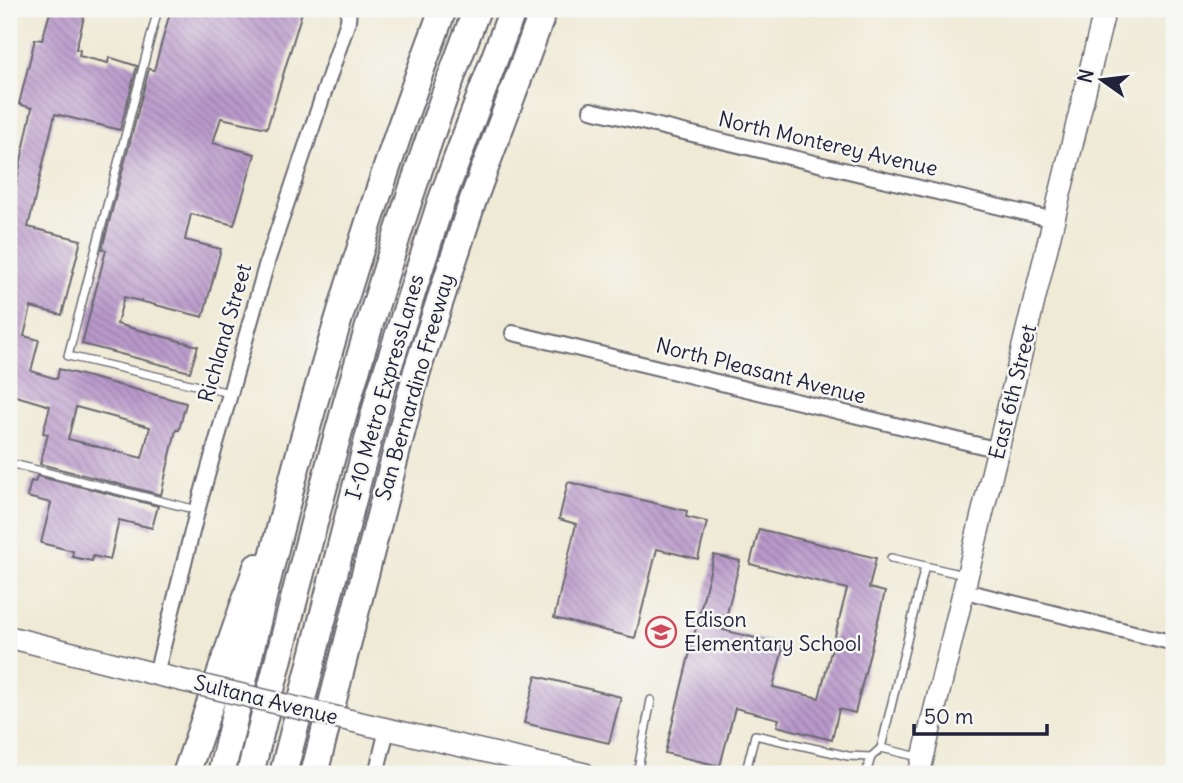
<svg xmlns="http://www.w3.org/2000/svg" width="1183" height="783" viewBox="0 0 1183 783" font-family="Delius,sans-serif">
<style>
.building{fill:url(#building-back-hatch);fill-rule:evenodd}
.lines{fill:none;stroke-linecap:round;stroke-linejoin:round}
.lane-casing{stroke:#6a6871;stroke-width:10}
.street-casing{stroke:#6a6871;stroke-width:18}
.secondary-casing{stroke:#6a6871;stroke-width:24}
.highway-casing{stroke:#6a6871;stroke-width:30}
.lane{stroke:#fff;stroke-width:7}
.street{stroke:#fff;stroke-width:14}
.secondary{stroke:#fff;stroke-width:21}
.highway{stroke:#fff;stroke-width:26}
.secondary-bridge-casing{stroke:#6a6871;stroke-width:24;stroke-linecap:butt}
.secondary-bridge{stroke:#fff;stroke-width:21}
.labels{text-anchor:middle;stroke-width:5;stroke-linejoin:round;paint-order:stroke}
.street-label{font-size:21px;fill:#22223b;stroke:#f6f6f2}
.poi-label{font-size:21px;fill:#22223b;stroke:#f6f6f2;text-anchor:start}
</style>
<defs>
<pattern id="building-back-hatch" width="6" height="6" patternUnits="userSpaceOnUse" patternTransform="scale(1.75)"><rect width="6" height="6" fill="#b999ca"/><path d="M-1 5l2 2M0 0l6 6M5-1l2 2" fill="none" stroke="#967ca5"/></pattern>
</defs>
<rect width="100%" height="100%" fill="#f6f6f2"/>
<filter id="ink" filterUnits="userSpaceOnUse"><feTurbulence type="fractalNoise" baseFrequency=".0143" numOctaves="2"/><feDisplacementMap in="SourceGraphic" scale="14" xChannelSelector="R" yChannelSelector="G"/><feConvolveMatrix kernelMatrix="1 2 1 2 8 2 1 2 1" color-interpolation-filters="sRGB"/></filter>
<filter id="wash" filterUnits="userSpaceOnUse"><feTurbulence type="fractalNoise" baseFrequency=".00686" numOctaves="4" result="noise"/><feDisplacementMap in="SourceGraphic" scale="28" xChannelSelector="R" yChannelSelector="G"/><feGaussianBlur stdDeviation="1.57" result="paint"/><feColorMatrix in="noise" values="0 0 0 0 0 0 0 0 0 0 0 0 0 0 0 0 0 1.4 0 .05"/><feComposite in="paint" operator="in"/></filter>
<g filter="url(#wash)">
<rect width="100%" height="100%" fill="#efead5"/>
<g id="blocks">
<g class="building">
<path d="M51 9H86L76 49 80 50 79 56 108 63 109 57 137 66 120 130 55 114 28 227 81 240 62 315 31 307 24 336 39 340 31 371 57 379 59 369 186 403 179 430H176L161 495 40 464 48 434 43 433 50 406 9 394V196L12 184 16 185 32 108 19 104 35 39 42 40ZM76 407 150 427 142 458 68 439Z"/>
<polygon points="171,9 303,9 267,128 221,118 213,143 255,154 234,225 191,214 185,240 221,249 203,317 124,297 117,324 198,346 190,372 82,344 106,250 102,249 149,69 154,70"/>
<polygon points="37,476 158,506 152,528 119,520 110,560 93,556 92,561 72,557 73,551 41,543 51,503 27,497 31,481 35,482"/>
<polygon points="568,482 687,511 686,517 707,522 698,559 657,549 635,638 554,618 576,524 559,519"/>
<polygon points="759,529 876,558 869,588 885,592 855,713 839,709 832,740 777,726 779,719 735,708 720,766 665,753 714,555 740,561 723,630 784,645 773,687 819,698 847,589 750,564"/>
<polygon points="536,676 621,697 609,743 524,723"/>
</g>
</g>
</g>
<g filter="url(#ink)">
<use href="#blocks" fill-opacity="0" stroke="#6a6871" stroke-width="2"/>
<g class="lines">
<g class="lane-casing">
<g id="lane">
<polyline points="158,9 68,356 230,393"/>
<polyline points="9,463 197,510"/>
<polyline points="891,558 964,575"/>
<polyline points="881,748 925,566"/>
<polyline points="746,771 755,735 848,756 871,757"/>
<polyline points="637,774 651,700"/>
<polyline points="745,774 746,771 758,774"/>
<polyline points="866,774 871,757 881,748 919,757"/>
</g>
</g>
<g class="street-casing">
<g id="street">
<polyline points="591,110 1055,220"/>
<polyline points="513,333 999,450"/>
<polyline points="965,591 1174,643"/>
<polyline points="156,674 199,504 268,259 348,21 349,9"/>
<polyline points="376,774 387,730"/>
</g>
</g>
<g class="secondary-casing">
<g id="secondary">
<polyline points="9,637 163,676"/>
<polyline points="369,725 585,774"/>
<polyline points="919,774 1105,9"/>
</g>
</g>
<g class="highway-casing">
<g id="highway">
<polyline points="186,774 257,567"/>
<path d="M221 774C247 666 271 557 301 449 342 301 389 153 443 9"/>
<path d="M250 774C314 515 380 258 477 9"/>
<polyline points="283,774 380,393 441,202 513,9"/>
<polyline points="314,774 417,371 473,200 544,9"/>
</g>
</g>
<use href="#lane" class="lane"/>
<use href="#street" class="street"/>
<use href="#secondary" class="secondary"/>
<use href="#highway" class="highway"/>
<g class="secondary-bridge-casing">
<polyline id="secondary-bridge" points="163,676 369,725"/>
</g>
<use href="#secondary-bridge" class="secondary-bridge"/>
</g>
</g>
<defs>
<g id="school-ring" transform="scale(1.575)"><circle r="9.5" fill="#f6f6f2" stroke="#d1495b" stroke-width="1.5"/><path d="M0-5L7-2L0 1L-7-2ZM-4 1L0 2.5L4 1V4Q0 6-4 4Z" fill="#d1495b"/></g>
</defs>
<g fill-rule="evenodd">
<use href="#school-ring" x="661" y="632"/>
</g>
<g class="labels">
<g class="street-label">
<text transform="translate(828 144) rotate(13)" y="7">North Monterey Avenue</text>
<text transform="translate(225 333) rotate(-74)" y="7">Richland Street</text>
<text transform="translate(761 371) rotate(14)" y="7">North Pleasant Avenue</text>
<text transform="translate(385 387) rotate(-74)" y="7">I-10 Metro ExpressLanes</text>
<text transform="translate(415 387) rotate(-74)" y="7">San Bernardino Freeway</text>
<text transform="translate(1013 392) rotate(-76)" y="7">East 6th Street</text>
<text transform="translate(266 700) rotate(14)" y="7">Sultana Avenue</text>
</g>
<g class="poi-label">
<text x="684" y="627">Edison<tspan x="684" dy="24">Elementary School</tspan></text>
</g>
</g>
<rect width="1183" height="783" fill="none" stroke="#f6f6f2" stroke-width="35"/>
<g transform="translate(1102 80) rotate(284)" stroke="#f6f6f2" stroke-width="5" paint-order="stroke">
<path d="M0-5L12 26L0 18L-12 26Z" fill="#22223b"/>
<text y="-10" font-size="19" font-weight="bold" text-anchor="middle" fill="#22223b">N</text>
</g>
<path d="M914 724v10h133v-10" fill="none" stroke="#22223b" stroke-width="3.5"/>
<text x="924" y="724" font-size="21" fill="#22223b" stroke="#f6f6f2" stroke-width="5" paint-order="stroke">50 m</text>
</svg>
